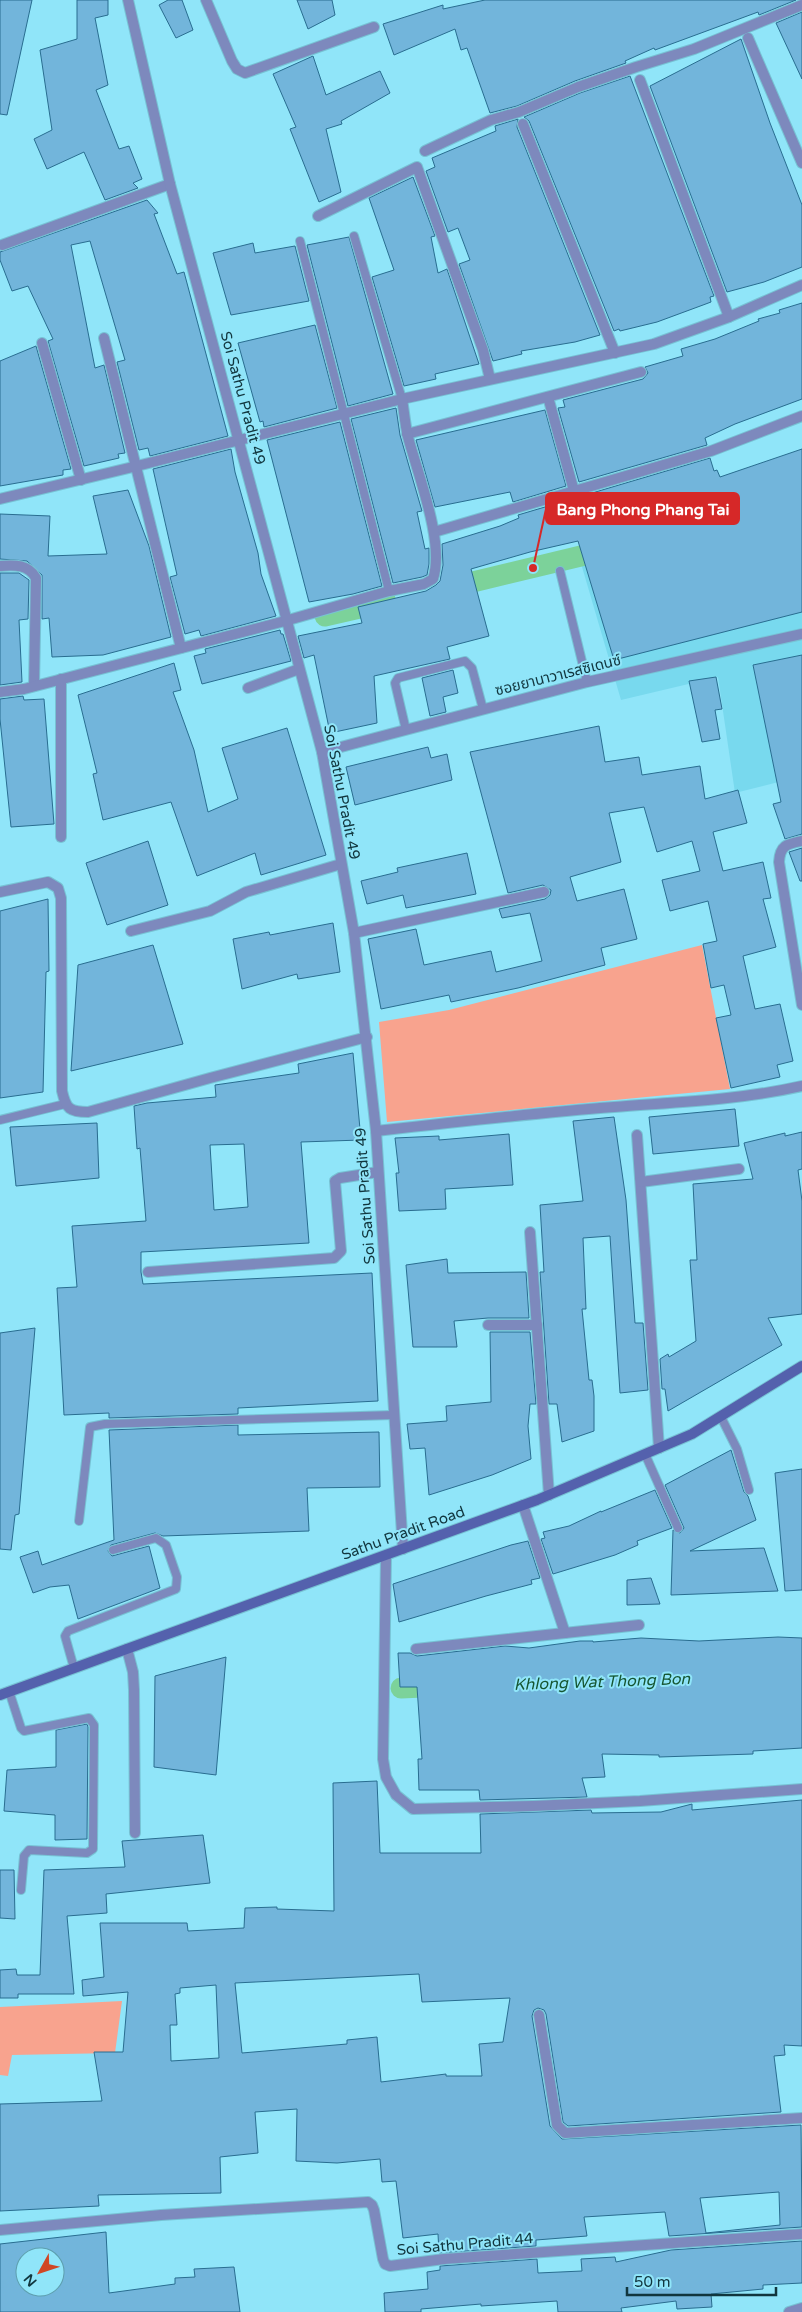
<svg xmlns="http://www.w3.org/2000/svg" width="802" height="2312" viewBox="0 0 802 2312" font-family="'Varela Round','Noto Sans Thai',sans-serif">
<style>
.built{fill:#78d9ee}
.green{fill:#f8a38e}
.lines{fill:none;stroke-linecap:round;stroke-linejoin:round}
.canal{stroke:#7cd29a;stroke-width:21}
.building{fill:#72b5db;stroke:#296d90;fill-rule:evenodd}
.service-casing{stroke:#77c2d4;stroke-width:10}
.minor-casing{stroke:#77c2d4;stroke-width:12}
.tertiary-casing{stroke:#77c2d4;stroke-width:12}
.secondary-casing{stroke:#77c2d4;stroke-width:12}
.service{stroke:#7d89bd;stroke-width:8}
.minor{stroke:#7d89bd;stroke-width:10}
.tertiary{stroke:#7d89bd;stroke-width:10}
.secondary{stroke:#5461ad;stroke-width:10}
.labels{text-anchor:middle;stroke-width:4;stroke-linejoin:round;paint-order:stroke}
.street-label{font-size:15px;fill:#11363e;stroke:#90e5f9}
.water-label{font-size:16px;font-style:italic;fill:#165632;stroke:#90e5f9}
.leader{fill:none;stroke:#d62828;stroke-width:2}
.callout-dot{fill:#d62828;stroke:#90e5f9;stroke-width:2}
.callout{fill:#d62828;stroke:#d62828;stroke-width:2}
.callout-label{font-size:16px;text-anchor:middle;font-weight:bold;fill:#fff}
</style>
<rect width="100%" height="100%" fill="#90e5f9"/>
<polygon class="built" points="784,510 802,566 802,776 735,793 718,677 621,700 580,560"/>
<g class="green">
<polygon points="702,945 730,1089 387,1122 379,1022 449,1010"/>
<polygon points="122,2001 115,2053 12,2055 8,2076 0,2075 0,2007"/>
</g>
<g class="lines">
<g class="canal">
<polyline points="448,588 610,549"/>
<polyline points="325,616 386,602"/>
<polyline points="401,1688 446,1686"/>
</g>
</g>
<g class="building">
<polygon points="0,0 32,0 7,115 0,114"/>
<polygon points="77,0 108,0 108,15 95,18 108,85 96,90 119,149 129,146 142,179 133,183 138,188 105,200 84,152 47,169 34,139 52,130 40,50 77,39"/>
<polygon points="168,0 182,0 193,30 176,38 159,5"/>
<polygon points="297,0 332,0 335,15 308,29"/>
<polygon points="485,0 796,0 759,15 758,12 655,50 654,48 625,61 626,63 575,81 517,106 490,113 467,48 461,50 455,29 394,55 383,24 443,5 443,9"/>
<polygon points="802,12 802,79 776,23"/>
<polygon points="741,39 770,123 802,205 802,267 764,282 727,292 650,86"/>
<polygon points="313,56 326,95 380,71 390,93 341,121 342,124 326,129 341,192 319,202 290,129 296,127 273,74"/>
<polygon points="630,76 714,296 710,297 711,302 703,305 657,322 620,331 619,329 614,331 529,121 524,117 580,93"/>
<polygon points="518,119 517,127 600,335 575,342 521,351 522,354 493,361 459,264 470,260 458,228 448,232 426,171 435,167 432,158 496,131 495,126"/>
<polygon points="413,177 435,236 431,237 438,273 447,269 479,364 435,374 436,379 404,386 372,277 394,270 369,198"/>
<polygon points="147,200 158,213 154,214 177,274 184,272 228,436 150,456 148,448 139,450 117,362 125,360 90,241 71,245 95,368 104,365 125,453 118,454 119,458 84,466 48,341 53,339 28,286 12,291 0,260 0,252"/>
<polygon points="349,237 393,394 348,406 307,245"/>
<polygon points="253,243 255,253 295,246 309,301 231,315 213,253"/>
<polygon points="802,303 802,399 735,424 705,438 707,445 579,482 558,408 565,407 563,400 643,379 648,373 645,367 683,356 681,349 715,339 759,321 758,319 780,313 779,310"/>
<polygon points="315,325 337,408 264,427 263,421 260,422 238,343"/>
<polygon points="36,346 71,469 63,470 63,475 0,486 0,361"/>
<polygon points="396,408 400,435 422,511 417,512 425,549 429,548 429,564 427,575 422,577 393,583 351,419"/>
<polygon points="545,410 566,486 513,502 510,492 435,507 416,440"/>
<polygon points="340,422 382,586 353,594 309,602 267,440"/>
<polygon points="231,449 235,472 258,553 261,574 276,616 201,636 199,630 185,634 170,577 177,575 153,469"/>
<polygon points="802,449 802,612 614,660 578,541 530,552 471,569 489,636 447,647 450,659 374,676 377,723 330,733 314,655 304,658 298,636 362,623 358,607 426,591 436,585 440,581 443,565 442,544 500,526 519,518 518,515 710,458 714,471 717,470 720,477"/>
<polygon points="128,490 149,546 171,637 103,655 52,657 49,618 42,619 42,575 27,561 0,559 0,514 50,516 48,556 107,554 93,496"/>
<polygon points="0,573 19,573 29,580 28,619 19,620 22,682 0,685"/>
<polygon points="280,630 281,634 283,634 291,661 202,684 194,656 206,653 205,649"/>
<polygon points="802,655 802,834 785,839 773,804 781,802 753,665"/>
<polygon points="174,663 181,690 173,692 194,750 208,812 238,799 222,748 287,728 326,855 261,875 255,853 197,876 171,802 103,820 93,774 97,773 78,695"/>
<polygon points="453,670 458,693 443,697 446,712 430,716 422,678"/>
<polygon points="716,677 722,709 715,710 720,739 702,742 689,681"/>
<polygon points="23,696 24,700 44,699 54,824 11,827 0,719 0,699"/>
<polygon points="599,726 605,762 639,757 642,775 700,766 705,799 738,790 747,823 713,832 723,871 763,862 771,898 763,899 776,947 743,956 755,1009 780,1004 793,1061 777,1065 780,1077 731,1088 716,1018 731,1015 724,985 711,988 703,944 717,941 708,901 670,911 662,880 700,871 692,841 657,852 644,807 609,813 621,862 570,877 577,901 624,889 637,939 601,948 605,965 518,988 451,1002 449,995 381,1009 368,939 416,929 424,965 491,951 496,972 542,961 530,913 502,918 499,909 545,899 550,895 551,890 543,885 508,893 470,752"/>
<polygon points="428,747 431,758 447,754 452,780 355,805 346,767"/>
<polygon points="148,841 168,905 107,925 86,863"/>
<polygon points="802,848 802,881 800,881 789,852"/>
<polygon points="467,853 476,894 406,908 403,895 367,904 361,881 398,872 397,868"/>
<polygon points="48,899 49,971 46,972 43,1092 0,1098 0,911"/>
<polygon points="333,923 340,972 298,979 297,974 242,989 233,939 269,932 270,935"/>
<polygon points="153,945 183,1044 71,1071 78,965"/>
<path d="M353 1053 361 1140 301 1142 309 1243 141 1252V1272L143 1284 372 1273 378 1401 238 1408V1414L109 1418V1413L64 1415 57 1288 77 1287 72 1226 146 1221 140 1148 137 1149 134 1106 147 1103 216 1097 215 1085 299 1073 298 1064ZM244 1144 248 1207 214 1210 210 1145Z"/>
<polygon points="735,1109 739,1146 653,1154 649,1117"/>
<polygon points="614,1117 626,1200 635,1323 643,1323 648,1390 620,1393 610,1236 583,1238 586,1309 582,1309 589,1380 592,1380 594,1396 594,1431 562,1442 557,1404 549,1404 540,1272 544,1272 540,1205 583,1201 573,1121"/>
<polygon points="97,1123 99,1178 16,1186 10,1127"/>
<polygon points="802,1132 802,1169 798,1170 802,1201 802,1314 768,1318 782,1345 668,1411 665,1389 662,1389 660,1359 668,1354 669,1357 696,1341 690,1260 697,1260 693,1184 753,1179 744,1143 785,1133 785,1136"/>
<polygon points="509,1134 513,1185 445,1189 446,1209 399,1211 396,1173 399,1173 395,1138 439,1136 439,1140"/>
<polygon points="447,1259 448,1273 526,1272 529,1318 488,1318 454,1321 457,1347 413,1347 406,1265"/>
<polygon points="35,1328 19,1514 15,1515 11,1550 0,1549 0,1333"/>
<polygon points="490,1332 530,1332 536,1404 530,1404 528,1426 531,1459 492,1475 429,1495 425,1448 410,1449 407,1424 447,1421 446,1406 491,1402"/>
<polygon points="238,1425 238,1435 379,1432 380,1487 307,1488 309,1531 163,1536 155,1533 111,1545 108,1551 112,1556 149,1546 160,1588 78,1619 69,1585 50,1587 33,1593 20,1557 38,1551 42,1565 114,1540 109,1430"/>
<polygon points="731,1450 744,1492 748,1496 756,1520 690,1551 764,1548 778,1591 671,1595 673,1530 680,1533 684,1528 665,1485"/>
<polygon points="802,1469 802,1590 785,1591 775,1473"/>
<polygon points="655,1490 672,1528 637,1541 638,1545 615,1555 553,1574 541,1539 545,1538 543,1532 569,1526 601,1511 601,1512"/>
<polygon points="528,1541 540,1578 531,1580 532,1584 486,1596 399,1622 393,1584 511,1545"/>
<polygon points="651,1578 660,1604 627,1605 627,1580"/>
<polygon points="778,1637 802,1638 802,1748 753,1751 753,1754 659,1757 659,1755 602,1754 605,1777 582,1778 587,1797 480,1800 479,1790 419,1790 418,1759 422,1759 417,1687 400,1687 398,1653 410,1653 417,1656 505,1646 529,1648 580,1641 593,1641 593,1642 641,1638 699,1641"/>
<polygon points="226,1657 216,1775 154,1767 155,1676"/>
<polygon points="87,1724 88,1727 87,1839 55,1840 55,1815 4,1811 7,1770 56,1767 56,1730"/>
<path d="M377 1781 380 1853H481L480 1814 591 1810 592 1813 661 1812 692 1804V1810L802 1800V2046L784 2045 785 2055 774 2056 781 2112 568 2126 563 2122 546 2014 544 2010 538 2008 534 2010 532 2016 550 2126 562 2139 801 2125 802 2227 669 2236 665 2212 584 2217 587 2236 536 2240V2246L439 2253 438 2234 403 2238 396 2181 382 2182 380 2159 337 2163 296 2161 297 2109 255 2112 258 2153 220 2157 221 2193 98 2195 99 2206 0 2211V2104L102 2101 94 2052H123L128 1992 83 1996 82 1980 104 1977 100 1923H187L188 1931 244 1928 245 1908 277 1907V1909L334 1911 333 1783ZM419 1974 422 2002 510 1998 503 2042 479 2044 482 2076H446V2074L381 2082 377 2037 347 2040V2044L242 2053 235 1983ZM216 1985 219 2058 171 2061 170 2025H177L175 1994 180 1993V1988ZM779 2192 780 2225 706 2233 700 2198Z"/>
<polygon points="203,1835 210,1883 106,1894 107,1913 67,1916 74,1994 18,1994 18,1998 0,1998 0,1970 16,1969 17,1975 40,1975 44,1870 125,1867 122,1841"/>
<polygon points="0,1870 14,1870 15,1919 0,1918"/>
<path d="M106 2232 109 2293 175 2284V2278L195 2277 194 2269 234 2267 240 2312H0V2244ZM25 2257H55V2287H25Z"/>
<polygon points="802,2241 802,2283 763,2285 763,2289 711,2294 712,2307 677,2309 676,2301 621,2308 622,2312 558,2312 557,2301 481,2306 481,2304 421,2309 421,2312 385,2312 384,2293 428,2289 427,2272 440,2270 440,2266 537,2259 538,2273 582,2271 581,2259 615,2257 616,2262 671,2250"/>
</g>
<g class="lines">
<g class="service-casing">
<g id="service">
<polyline points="354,236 402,399"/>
<polyline points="300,241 389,591"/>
<polyline points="560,571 587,682"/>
<polyline points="406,730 395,683 398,678 465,661 472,668 483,709"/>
<polyline points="0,1120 65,1104"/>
<polyline points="721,1417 737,1449 749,1490"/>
<polyline points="645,1454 678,1528"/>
<polyline points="79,1521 90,1427 105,1424 393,1415"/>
<polyline points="74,1668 65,1636 68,1631 176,1589 177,1577 166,1545 156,1538 113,1550"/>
<polyline points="9,1691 21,1728 24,1731 89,1718 94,1725 93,1849 87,1853 29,1850 24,1856 21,1890"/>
</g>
</g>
<g class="minor-casing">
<g id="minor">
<polyline points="206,0 232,61 237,69 245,73 374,27"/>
<polyline points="748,38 802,163"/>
<polyline points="640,80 729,317"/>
<polyline points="523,124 615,353"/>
<polyline points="425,151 491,120 519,112 578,87 636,67 694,49 802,5"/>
<polyline points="318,216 417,167 483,350 490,379"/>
<polyline points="2,245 170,184"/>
<polyline points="104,338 181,648"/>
<polyline points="42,343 81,480"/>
<polyline points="548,397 574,491"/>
<polyline points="407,434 641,372"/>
<polyline points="0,499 137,466 402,399 654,344 729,317 802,285"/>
<polyline points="434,532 711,451 802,416"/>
<path d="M0 566C15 565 28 564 36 578L34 686"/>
<polyline points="248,688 299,669"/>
<path d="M0 692 24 689 285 621 389 591 424 584 433 579C445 543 418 475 408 437 405 424 404 411 402 399"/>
<polyline points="322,752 587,682 802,634"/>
<polyline points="61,837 61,679"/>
<path d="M802 841C787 844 780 845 779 862L802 1005"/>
<path d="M0 892 48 882 58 888 61 898 62 1091C66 1109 70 1112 88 1112L210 1078 367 1037"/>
<polyline points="131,931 210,911 246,892 341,864"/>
<polyline points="354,933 544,892"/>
<path d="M376 1131C455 1122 534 1113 614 1107 677 1102 740 1100 802 1086"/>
<polyline points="637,1135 659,1448"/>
<polyline points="641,1182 739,1169"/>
<polyline points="530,1232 549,1495"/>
<polyline points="148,1272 334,1258 341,1251 335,1181 340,1178 378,1172"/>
<polyline points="488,1325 537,1325"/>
<polyline points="523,1505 565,1633"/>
<polyline points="386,1556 383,1759 386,1777 396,1795 413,1809 533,1806 640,1801 802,1789"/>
<polyline points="127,1649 133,1672 134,1690 135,1833"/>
<polyline points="416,1649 639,1625"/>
<polyline points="539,2015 557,2125 565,2133 802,2118"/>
<polyline points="0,2230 161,2215 368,2202 372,2205 374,2210 383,2259 385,2264 390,2266 444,2259 802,2234"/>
<polyline points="789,2312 802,2308"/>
</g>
</g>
<g class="tertiary-casing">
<polyline id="tertiary" points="128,0 170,184 322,752 354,933 376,1131 403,1549"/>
</g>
<g class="secondary-casing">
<polyline id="secondary" points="0,1695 537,1500 692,1434 802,1366"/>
</g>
<use href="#service" class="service"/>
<use href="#minor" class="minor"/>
<use href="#tertiary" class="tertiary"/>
<use href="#secondary" class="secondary"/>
</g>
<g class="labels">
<g class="street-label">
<text transform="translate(243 398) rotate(75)" y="5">Soi Sathu Pradit 49</text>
<text transform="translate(558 675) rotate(-14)" y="5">ซอยยานาวาเรสซิเดนซ์</text>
<text transform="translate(342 792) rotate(79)" y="5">Soi Sathu Pradit 49</text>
<text transform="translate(365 1196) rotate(-94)" y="5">Soi Sathu Pradit 49</text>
<text transform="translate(403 1533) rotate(-20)" y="5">Sathu Pradit Road</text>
<text transform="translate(465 2244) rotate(-5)" y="5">Soi Sathu Pradit 44</text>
</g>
<g class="water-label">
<text transform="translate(602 1681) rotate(-2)" y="6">Khlong Wat Thong Bon</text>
</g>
</g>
<path class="leader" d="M533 568L546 509"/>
<circle class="callout-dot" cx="533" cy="568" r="5"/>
<rect class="callout" x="546" y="493" width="193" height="31" rx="5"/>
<g class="callout-label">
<text x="643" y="515">Bang Phong Phang Tai</text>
</g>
<g transform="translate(40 2272) rotate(230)"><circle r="24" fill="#90e5f9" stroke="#5d9fae"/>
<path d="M0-4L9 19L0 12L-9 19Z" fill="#d04625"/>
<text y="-8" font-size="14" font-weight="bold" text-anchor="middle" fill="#11363e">N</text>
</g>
<path d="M627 2287v8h149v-8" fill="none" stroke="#11363e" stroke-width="2.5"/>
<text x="634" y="2287" font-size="15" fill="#11363e" stroke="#90e5f9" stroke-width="4" paint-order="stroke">50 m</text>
</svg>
